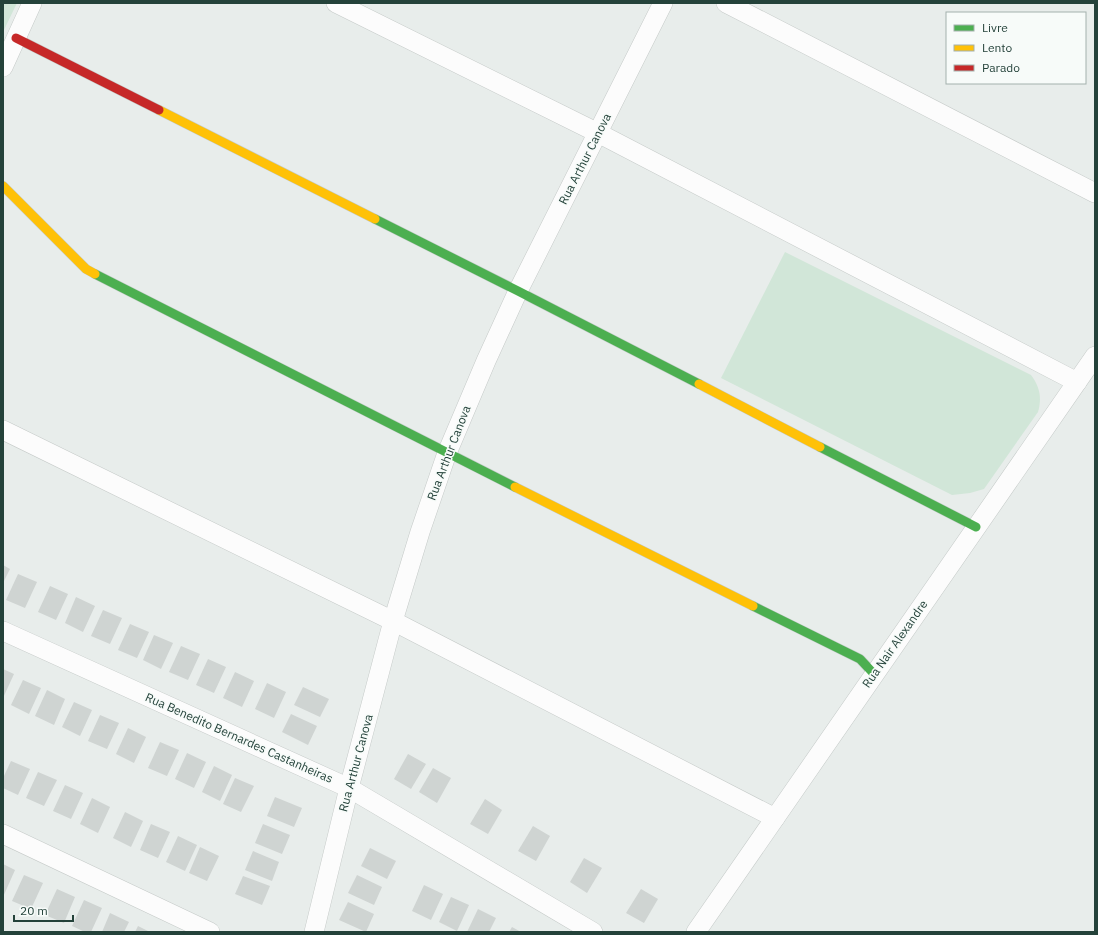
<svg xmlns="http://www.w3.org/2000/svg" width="1098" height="935" viewBox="0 0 1098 935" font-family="'IBM Plex Sans',sans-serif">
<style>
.green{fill:#d1e6d8}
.building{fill:#cfd4d2}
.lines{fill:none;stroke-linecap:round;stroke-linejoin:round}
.street-casing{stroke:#c5cac8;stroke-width:20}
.fast-casing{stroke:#c3cbc8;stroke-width:10}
.slow-casing{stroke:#c3cbc8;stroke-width:10}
.jam-casing{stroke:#c3cbc8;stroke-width:10}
.street{stroke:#fcfcfc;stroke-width:19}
.fast{stroke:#4caf50;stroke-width:9}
.slow{stroke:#ffc107;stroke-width:9}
.jam{stroke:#c62828;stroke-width:9}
.labels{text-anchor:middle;stroke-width:3;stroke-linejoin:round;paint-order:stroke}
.street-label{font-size:12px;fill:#24423a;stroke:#f7fbf9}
</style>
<rect width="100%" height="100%" fill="#e8edeb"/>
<g class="green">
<polygon points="3,3 17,3 3,32"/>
<path d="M785 252 1031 375C1040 387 1042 398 1038 412L984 489 970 493 952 495 721 378Z"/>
</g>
<g class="building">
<polygon points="3,565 10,569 3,583"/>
<polygon points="18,574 37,582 25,608 6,600"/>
<polygon points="50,586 68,594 56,620 38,612"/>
<polygon points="76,597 95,606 83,632 65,623"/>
<polygon points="103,610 122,618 110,644 91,636"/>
<polygon points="130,624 149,632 137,658 118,650"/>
<polygon points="154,635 173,643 161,669 143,660"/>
<polygon points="181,646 200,654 188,680 169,672"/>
<polygon points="208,659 226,667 214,693 196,685"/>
<polygon points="3,669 14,674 3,698"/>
<polygon points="235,672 254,681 242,707 223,698"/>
<polygon points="23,680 41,688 29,714 11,705"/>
<polygon points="267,683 286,692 274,718 255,709"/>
<polygon points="303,687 329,699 320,717 294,705"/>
<polygon points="47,690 65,699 54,725 35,716"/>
<polygon points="74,702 92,710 80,736 62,727"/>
<polygon points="291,714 317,726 308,745 282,732"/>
<polygon points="100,715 119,723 107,749 88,741"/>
<polygon points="128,728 146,737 134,763 116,754"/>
<polygon points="160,742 179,750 167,776 148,768"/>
<polygon points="187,753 206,762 194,788 175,779"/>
<polygon points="408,754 426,764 411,789 394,779"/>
<polygon points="11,761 30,769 18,795 3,788 3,778"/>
<polygon points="214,766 232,775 220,801 202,792"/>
<polygon points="433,768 451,778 437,803 419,792"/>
<polygon points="38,772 57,780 44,806 26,798"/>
<polygon points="235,778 254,786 241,812 223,804"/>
<polygon points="65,785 83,793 71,819 53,811"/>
<polygon points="275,797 302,808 294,827 267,816"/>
<polygon points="92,798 110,807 98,833 80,824"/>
<polygon points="485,799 502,810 488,834 470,824"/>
<polygon points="125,812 143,821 131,847 113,838"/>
<polygon points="151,824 170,832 158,858 140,850"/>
<polygon points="263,824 290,835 282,854 255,843"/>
<polygon points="533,826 550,836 536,861 518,851"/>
<polygon points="178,836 197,845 185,871 166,862"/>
<polygon points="200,847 219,856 207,881 189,873"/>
<polygon points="370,848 396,861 387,879 361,866"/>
<polygon points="253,851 279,862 272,881 245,870"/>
<polygon points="584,858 602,868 587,893 570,882"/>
<polygon points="3,864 15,870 3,897"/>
<polygon points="24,875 43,883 31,909 12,901"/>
<polygon points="357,875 382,887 374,905 348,893"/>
<polygon points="243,876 270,886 262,905 235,894"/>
<polygon points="424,885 443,894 431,920 412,911"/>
<polygon points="57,889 75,897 64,923 45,915"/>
<polygon points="641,889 658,899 644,923 626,913"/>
<polygon points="451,897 469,905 457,931 439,922"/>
<polygon points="84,900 102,908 91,932 85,932 72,926"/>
<polygon points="348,902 374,914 366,932 339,920"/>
<polygon points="478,909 496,918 489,932 467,932"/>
<polygon points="110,913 129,922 124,932 102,932"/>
<polygon points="138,926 150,932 135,932"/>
<polygon points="512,927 521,932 509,932"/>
</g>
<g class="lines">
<g class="street-casing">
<g id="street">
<polyline points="336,3 598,133 1077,382"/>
<polyline points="726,3 1095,193"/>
<polyline points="3,67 32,3"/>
<polyline points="3,430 393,621 775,818"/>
<polyline points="3,631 349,788 593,932"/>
<polyline points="3,834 210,932"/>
<polyline points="314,932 349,788 393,621 420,532 447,453 486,361 518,291 663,3"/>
<polyline points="696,932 1095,356"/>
</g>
</g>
<g class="fast-casing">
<g id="fast">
<polyline points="375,219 518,291 699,384"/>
<polyline points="95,274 515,487"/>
<polyline points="820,447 976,527"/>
<polyline points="753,606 860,659 874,674"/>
</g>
</g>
<g class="slow-casing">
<g id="slow">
<polyline points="159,110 375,219"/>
<polyline points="3,186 86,269 95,274"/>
<polyline points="699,384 820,447"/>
<polyline points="515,487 753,606"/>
</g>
</g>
<g class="jam-casing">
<polyline id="jam" points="16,38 159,110"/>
</g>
<use href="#street" class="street"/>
<use href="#fast" class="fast"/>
<use href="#slow" class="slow"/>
<use href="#jam" class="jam"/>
</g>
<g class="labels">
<g class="street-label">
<text transform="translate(585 159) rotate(-63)" y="4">Rua Arthur Canova</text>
<text transform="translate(449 453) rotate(-69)" y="4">Rua Arthur Canova</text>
<text transform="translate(895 644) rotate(-55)" y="4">Rua Nair Alexandre</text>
<text transform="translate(239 738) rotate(24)" y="4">Rua Benedito Bernardes Castanheiras</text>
<text transform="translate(356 763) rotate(-75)" y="4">Rua Arthur Canova</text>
</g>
</g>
<rect width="1098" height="935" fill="none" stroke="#24423a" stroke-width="8"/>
<rect x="946" y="12" width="140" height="72" fill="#f7fbf9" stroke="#a3b1ad"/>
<rect x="954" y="25" width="20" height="6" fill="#4caf50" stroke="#a3b1ad"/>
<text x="982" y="32" font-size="12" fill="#24423a">Livre</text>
<rect x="954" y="45" width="20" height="6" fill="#ffc107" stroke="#a3b1ad"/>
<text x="982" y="52" font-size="12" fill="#24423a">Lento</text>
<rect x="954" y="65" width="20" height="6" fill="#c62828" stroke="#a3b1ad"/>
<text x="982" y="72" font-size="12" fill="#24423a">Parado</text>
<path d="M14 915v6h59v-6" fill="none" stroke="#24423a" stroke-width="2"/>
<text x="20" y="915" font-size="12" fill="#24423a" stroke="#f7fbf9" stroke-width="3" paint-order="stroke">20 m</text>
</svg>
